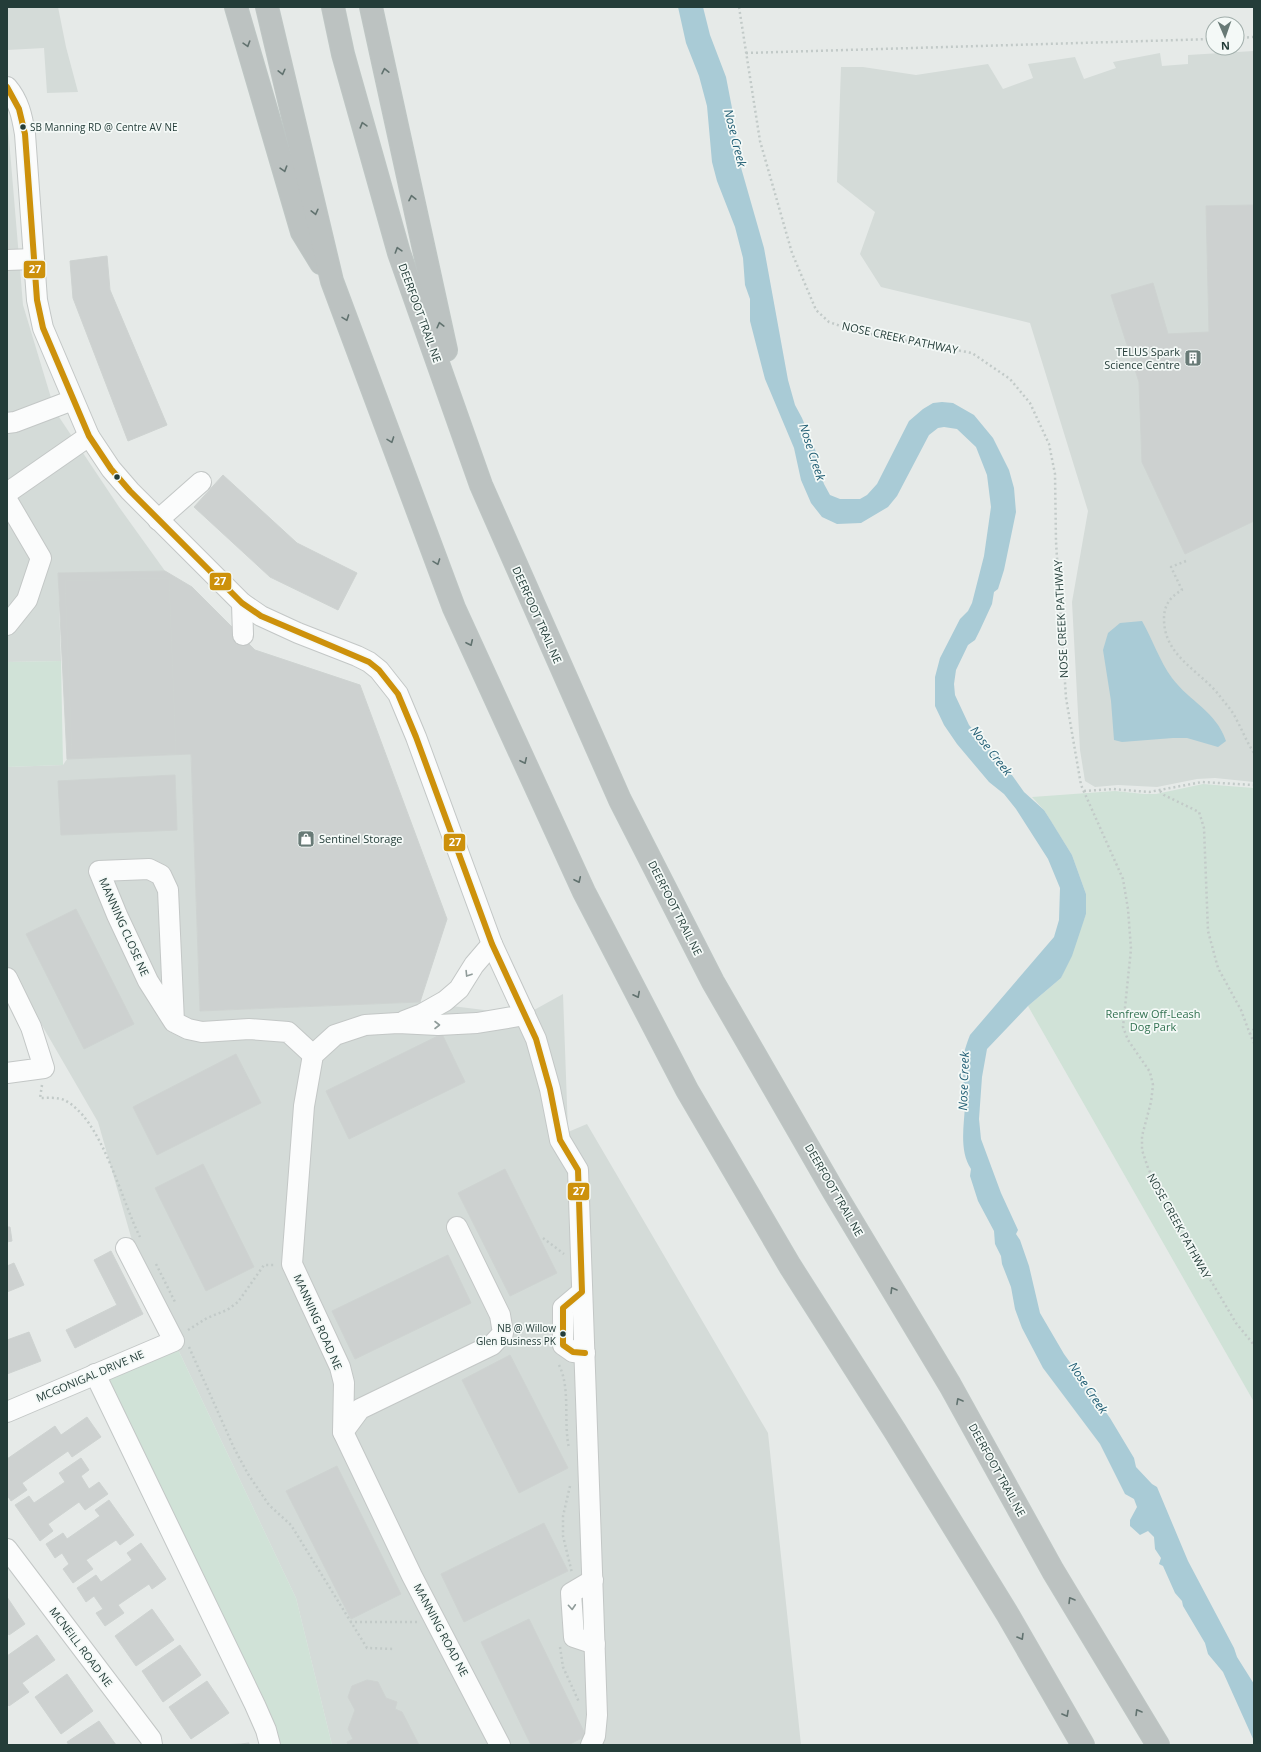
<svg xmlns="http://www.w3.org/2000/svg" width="1261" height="1752" viewBox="0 0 1261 1752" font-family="'Open Sans',sans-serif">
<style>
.built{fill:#d4dbd8}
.green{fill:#d0e2d7}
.water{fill:#a9cbd6}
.building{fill:#cdd1d0;stroke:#ced3d1}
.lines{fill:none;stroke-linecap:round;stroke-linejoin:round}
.minor-casing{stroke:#c3c7c6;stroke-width:22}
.highway-casing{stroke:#bec6c4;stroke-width:24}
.path{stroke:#c2cac8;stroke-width:2.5;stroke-dasharray:2 3;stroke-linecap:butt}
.minor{stroke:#fbfcfc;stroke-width:20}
.highway{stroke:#bcc2c1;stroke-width:22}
.bus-1-casing{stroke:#f4f9f7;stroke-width:9}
.bus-1{stroke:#cd910b;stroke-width:6}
.oneway{stroke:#61726f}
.oneway2{stroke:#909c9a}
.bus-dot{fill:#243d39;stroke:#f4f9f7;stroke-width:1.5}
.labels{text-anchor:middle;stroke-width:3.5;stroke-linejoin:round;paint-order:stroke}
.bus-label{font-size:10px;fill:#243d39;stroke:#f4f9f7;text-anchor:start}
.street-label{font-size:11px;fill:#243d39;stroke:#f4f9f7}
.poi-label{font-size:11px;fill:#243d39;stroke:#f4f9f7;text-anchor:end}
.park-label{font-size:11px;fill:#317150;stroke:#f4f9f7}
.water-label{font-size:12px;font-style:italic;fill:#225f75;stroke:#f4f9f7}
.line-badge{stroke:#f4f9f7;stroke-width:1.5}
.badge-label{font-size:11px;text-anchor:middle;font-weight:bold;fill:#fff}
</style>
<rect width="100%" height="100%" fill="#e6eae8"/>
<g class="built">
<polygon points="7,7 58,7 66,47 78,92 47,93 44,48 7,50"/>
<polygon points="1254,51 1254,782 1215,778 1197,779 1157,787 1118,785 1095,787 1085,781 1080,750 1072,602 1088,511 1030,323 881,287 860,254 875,212 837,182 841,67 863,67 916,75 988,64 1003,89 1033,78 1028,64 1075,57 1084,79 1116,68 1113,62 1160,53 1162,66 1188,64 1188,55"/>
<polygon points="7,115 23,305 55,411 119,507 165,571 58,573 61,661 7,662"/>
<polygon points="191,754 200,1011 420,1002 525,1015 563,994 568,1132 587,1124 768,1433 801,1745 332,1745 296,1598 174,1341 131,1237 98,1122 7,965 7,767 63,765 67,759"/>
</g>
<g class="green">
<polygon points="61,661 63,765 7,767 7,662"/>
<polygon points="1203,784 1254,788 1254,1402 1028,1006 1061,978 1086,914 1086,894 1072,855 1044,810 1032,797 1115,791 1144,794 1156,794"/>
<polygon points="174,1341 296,1598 332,1745 270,1745 95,1374"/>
</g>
<g class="water">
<path d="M678 7H703L710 35 726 77 732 108 738 157 764 248 788 380 795 405 802 418 816 452 818 467 824 484 830 495 840 499H860L867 495 877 484 909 421 923 409 933 403 942 402 953 403 974 415 993 438 1009 470 1014 488 1016 512 1004 570 998 589 994 592 992 604 980 630 975 640 968 645 956 670 954 684 955 695 969 725 1009 771 1024 792 1044 810 1051 821 1072 855 1086 894V914L1072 956 1061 978 1028 1006 987 1049 982 1077 979 1119 981 1139 1001 1193 1018 1230 1016 1234 1020 1240 1029 1266 1040 1313 1064 1354 1110 1418 1134 1458 1136 1467 1152 1484 1157 1487 1188 1561 1234 1648 1237 1657 1254 1684V1741L1223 1672 1208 1654 1205 1643 1183 1606 1182 1601 1175 1593 1163 1566 1159 1564 1161 1558 1155 1549 1154 1537 1148 1531 1140 1535 1130 1526V1520L1137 1507 1134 1499 1125 1494 1100 1444 1043 1368 1022 1328 1015 1309 1011 1287 1002 1264 1001 1256 995 1244 994 1231 978 1201 970 1176 971 1169C959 1151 964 1126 965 1105 965 1091 962 1076 963 1062 963 1053 967 1043 970 1035L1054 937 1059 920 1060 888 1048 859 1016 809 1004 794 989 782 957 744 944 725 935 706V677L940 658 960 619 968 611 972 603 984 556 991 507 987 475 976 447 957 429 944 427 938 428 929 435 897 496 888 507 861 523 837 524 822 517 811 503 801 480 794 448 765 379 750 321V299L745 285 743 258 735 227 717 181 712 162 707 106 699 76 686 43Z"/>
<path d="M1142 621C1153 640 1159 660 1172 678 1190 702 1216 711 1226 741L1218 747 1187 738H1173L1122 742 1114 740 1111 701 1103 650 1108 633 1120 623Z"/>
</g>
<g class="building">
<polygon points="1254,205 1254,521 1185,554 1142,462 1139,382 1111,295 1153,283 1168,334 1209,332 1206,206"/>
<polygon points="107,256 110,290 167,425 128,441 73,298 70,261"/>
<polygon points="223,475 297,543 357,573 338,610 270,577 194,507"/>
<polygon points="165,571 192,587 255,650 360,685 447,919 420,1002 200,1011 191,754 67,759 58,573"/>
<polygon points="169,578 176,753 72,757 65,581"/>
<polygon points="175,775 177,830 61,835 58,781"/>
<polygon points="76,909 134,1024 84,1049 26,934"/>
<polygon points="442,1034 465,1082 349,1139 326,1091"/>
<polygon points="236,1054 261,1103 157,1155 133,1107"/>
<polygon points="203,1164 254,1267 206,1291 155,1188"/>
<polygon points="505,1169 557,1273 510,1296 458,1193"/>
<polygon points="7,1227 10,1227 12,1241 7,1242"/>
<polygon points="111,1251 143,1314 75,1348 66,1330 117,1305 94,1260"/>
<polygon points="448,1255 471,1303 355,1359 332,1311"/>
<polygon points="14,1263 24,1285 7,1292 7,1266"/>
<polygon points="29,1332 41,1361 7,1374 7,1340"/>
<polygon points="510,1355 568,1468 519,1493 462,1380"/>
<polygon points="87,1417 101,1437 72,1457 68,1451 22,1483 27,1490 11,1501 7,1495 7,1459 55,1426 61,1435"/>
<polygon points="81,1458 89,1470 81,1476 89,1489 99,1482 108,1494 85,1510 79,1502 48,1524 53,1531 40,1541 15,1505 29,1496 34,1503 65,1482 59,1473"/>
<polygon points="337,1466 401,1594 351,1619 286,1491"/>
<polygon points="109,1500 134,1535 120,1545 116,1540 86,1560 93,1569 73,1583 63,1569 69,1564 62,1553 55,1558 46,1544 63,1533 67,1539 100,1516 95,1510"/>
<polygon points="544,1523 568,1571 464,1622 441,1574"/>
<polygon points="141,1543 166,1579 152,1589 149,1584 118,1605 124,1613 105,1626 96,1613 103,1609 94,1596 86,1602 77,1588 96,1575 101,1582 132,1560 127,1553"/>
<polygon points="7,1597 25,1624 9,1635 7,1632"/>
<polygon points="152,1609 174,1640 136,1666 115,1636"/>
<polygon points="529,1619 586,1736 568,1745 531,1745 481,1642"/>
<polygon points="37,1635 55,1660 22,1683 29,1692 9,1706 7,1704 7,1656"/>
<polygon points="180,1645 201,1675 163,1702 142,1671"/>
<polygon points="67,1674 93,1711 61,1734 35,1697"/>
<polygon points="367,1680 378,1682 386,1698 397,1702 395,1709 402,1712 419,1745 348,1745 347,1742 353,1739 348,1729 355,1710 348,1697 352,1686"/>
<polygon points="207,1681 229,1713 191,1739 169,1707"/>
<polygon points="99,1721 116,1745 69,1745 67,1742"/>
<polygon points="249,1743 249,1745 216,1745 241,1744"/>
</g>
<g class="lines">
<g class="minor-casing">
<g id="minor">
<path d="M7 87C19 101 22 116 25 134L37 300 43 328 89 436 111 469 130 491 242 603 261 616 298 633 357 656 369 662 379 670 398 694 416 737 492 944 536 1039 550 1089 560 1140 578 1170 597 1715 595 1736 591 1745"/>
<polyline points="7,260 34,259"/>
<polyline points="7,423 15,422 73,400"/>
<polyline points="7,493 89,436"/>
<polyline points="7,500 41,558 27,600 7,625"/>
<polyline points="158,520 201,482"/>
<polyline points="242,603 243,635"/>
<polyline points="7,978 31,1027 44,1068 7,1073"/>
<polyline points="404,1021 422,1014 445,1001 459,989 474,965 492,944"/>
<polyline points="174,1022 168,890 161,875 149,869 99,871 117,915 148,981 174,1022 188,1029 202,1032 249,1029 288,1032 313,1055"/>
<polyline points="582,1292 563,1308 563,1345 573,1352 585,1353"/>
<polyline points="95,1374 255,1705 266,1730 270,1745"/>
<polyline points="7,1412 174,1341 126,1248"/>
<polyline points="343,1432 360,1409 492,1345 503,1333 500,1315 457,1227"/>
<polyline points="7,1549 151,1739 152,1745"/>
<polyline points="593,1580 571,1593 574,1637 595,1644"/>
<polyline points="500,1745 412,1576 343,1432 344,1383 340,1367 292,1264 304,1106 313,1055 335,1035 365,1025 398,1023 438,1025 477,1023 525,1015"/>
</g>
</g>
<g class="highway-casing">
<g id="highway">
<polyline points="236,7 302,232 321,263"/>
<polyline points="267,7 332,281 454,608 584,892 687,1090 790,1266 895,1431 1008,1615 1083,1745"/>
<polyline points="333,7 343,54 399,253 481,485 620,800 713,982 834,1192 950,1385 1053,1571 1158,1745"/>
<polyline points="371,7 446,350"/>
</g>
</g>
<g class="path">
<polyline points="739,7 760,141 792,253 816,310 829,322 855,331 972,353 1010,379 1030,403 1049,444 1055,474 1056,542 1066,698 1081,785 1123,879 1128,909 1131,949 1123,1027 1128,1040 1150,1072 1153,1085 1151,1102 1142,1136 1142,1150 1148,1168 1165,1203 1236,1323 1254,1345"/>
<polyline points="1237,38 1254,37"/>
<polyline points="746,53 1213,39"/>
<path d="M1186 561 1171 567 1182 590C1170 597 1164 605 1164 619 1164 656 1199 670 1219 695 1224 702 1230 708 1234 715 1241 727 1246 741 1254 753"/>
<polyline points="1084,791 1113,789 1149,792 1202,782 1254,785"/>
<polyline points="1160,791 1164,795 1199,812 1204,828 1208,931 1218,968 1241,1010 1250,1034"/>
<polyline points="1254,1029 1250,1034 1254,1043"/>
<path d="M42 1085 40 1098C47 1098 58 1097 64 1100 102 1118 121 1200 140 1237"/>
<polyline points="543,1238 564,1254"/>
<polyline points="156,1264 175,1302"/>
<polyline points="188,1330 207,1318 227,1310 238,1302 264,1265 276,1265"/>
<polyline points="189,1347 234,1448 248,1474 269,1505 291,1525 367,1648 395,1649"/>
<path d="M559 1365C571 1389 563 1421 569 1448"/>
<polyline points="570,1486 563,1516 563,1536 572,1573"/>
<polyline points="350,1622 417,1622"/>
<polyline points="560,1647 563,1667 579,1702"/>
</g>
<use href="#minor" class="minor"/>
<use href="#highway" class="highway"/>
<g class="bus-1-casing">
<polyline id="bus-1" points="7,87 19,109 25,134 37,300 43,328 89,436 111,469 130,491 242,603 261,616 369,662 379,670 398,694 416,737 492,944 536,1039 550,1089 560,1140 578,1170 582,1292 563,1308 563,1345 573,1352 585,1353"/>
</g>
<use href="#bus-1" class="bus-1"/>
</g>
<defs><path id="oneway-chevron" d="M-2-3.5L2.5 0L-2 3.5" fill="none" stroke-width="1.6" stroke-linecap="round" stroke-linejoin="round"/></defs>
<g class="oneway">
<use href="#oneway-chevron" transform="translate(247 44) rotate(73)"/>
<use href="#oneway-chevron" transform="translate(385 71) rotate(-102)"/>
<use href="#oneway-chevron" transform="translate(282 72) rotate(76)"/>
<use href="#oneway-chevron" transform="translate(363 125) rotate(-106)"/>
<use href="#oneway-chevron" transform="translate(284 169) rotate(73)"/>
<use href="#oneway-chevron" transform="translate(412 198) rotate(-102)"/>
<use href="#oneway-chevron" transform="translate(315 212) rotate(76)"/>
<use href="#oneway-chevron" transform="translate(398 250) rotate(-107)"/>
<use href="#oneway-chevron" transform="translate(346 318) rotate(70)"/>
<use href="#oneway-chevron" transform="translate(440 325) rotate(-104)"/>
<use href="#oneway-chevron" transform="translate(391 440) rotate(70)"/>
<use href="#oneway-chevron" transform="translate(437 562) rotate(70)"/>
<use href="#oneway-chevron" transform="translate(470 643) rotate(65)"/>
<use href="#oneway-chevron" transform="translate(524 761) rotate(65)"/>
<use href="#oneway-chevron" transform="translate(578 880) rotate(65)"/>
<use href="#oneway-chevron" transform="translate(637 995) rotate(63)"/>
<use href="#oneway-chevron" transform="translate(893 1290) rotate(-121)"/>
<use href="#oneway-chevron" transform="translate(959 1401) rotate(-119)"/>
<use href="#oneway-chevron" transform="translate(1071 1600) rotate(-121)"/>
<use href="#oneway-chevron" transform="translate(1021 1637) rotate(59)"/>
<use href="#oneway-chevron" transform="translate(1138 1712) rotate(-121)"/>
<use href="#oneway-chevron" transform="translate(1066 1714) rotate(61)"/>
</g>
<g class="oneway2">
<use href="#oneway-chevron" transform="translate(468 974) rotate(122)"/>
<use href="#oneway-chevron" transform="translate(437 1025)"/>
<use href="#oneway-chevron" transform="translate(572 1607) rotate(86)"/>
</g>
<defs>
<g id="building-square" transform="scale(0.9)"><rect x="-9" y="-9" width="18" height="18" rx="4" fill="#687a76" stroke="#f4f9f7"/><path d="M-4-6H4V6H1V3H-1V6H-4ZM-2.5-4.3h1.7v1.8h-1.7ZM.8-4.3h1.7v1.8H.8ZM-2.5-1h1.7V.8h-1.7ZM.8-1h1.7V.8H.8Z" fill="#fff"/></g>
<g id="shop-square" transform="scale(0.9)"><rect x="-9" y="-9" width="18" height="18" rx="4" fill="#687a76" stroke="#f4f9f7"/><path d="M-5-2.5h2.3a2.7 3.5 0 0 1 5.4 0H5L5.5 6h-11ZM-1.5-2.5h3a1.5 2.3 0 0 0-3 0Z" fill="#fff"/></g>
</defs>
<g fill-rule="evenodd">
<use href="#building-square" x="1193" y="358"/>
<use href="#shop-square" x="306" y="839"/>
</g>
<g class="bus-dot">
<circle cx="23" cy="127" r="3.5"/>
<circle cx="117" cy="477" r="3.5"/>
<circle cx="563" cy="1334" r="3.5"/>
</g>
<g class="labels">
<g class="bus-label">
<text x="30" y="131">SB Manning RD @ Centre AV NE</text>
<text x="556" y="1332" text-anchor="end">NB @ Willow<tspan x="556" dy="13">Glen Business PK</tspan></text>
</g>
<g class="street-label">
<text transform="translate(420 313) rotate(70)" y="4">DEERFOOT TRAIL NE</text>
<text transform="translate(900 338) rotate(12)" y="4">NOSE CREEK PATHWAY</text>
<text transform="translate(537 615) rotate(66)" y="4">DEERFOOT TRAIL NE</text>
<text transform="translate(1061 619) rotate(-93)" y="4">NOSE CREEK PATHWAY</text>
<text transform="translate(675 908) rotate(63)" y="4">DEERFOOT TRAIL NE</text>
<text transform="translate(124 927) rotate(66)" y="4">MANNING CLOSE NE</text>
<text transform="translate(834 1190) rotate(60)" y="4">DEERFOOT TRAIL NE</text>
<text transform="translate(1179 1226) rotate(61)" y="4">NOSE CREEK PATHWAY</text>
<text transform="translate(318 1322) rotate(66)" y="4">MANNING ROAD NE</text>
<text transform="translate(90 1376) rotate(-23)" y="4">MCGONIGAL DRIVE NE</text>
<text transform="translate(997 1470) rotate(61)" y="4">DEERFOOT TRAIL NE</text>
<text transform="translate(441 1630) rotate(62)" y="4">MANNING ROAD NE</text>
<text transform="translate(81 1647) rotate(53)" y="4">MCNEILL ROAD NE</text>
</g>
<g class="poi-label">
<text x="1180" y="356">TELUS Spark<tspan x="1180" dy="13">Science Centre</tspan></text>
<text x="319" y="843" text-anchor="start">Sentinel Storage</text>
</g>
<g class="park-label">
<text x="1153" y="1018">Renfrew Off-Leash<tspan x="1153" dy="13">Dog Park</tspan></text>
</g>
<g class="water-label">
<text transform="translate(735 138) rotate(76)" y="4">Nose Creek</text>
<text transform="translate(812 452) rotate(72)" y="4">Nose Creek</text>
<text transform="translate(991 751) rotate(52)" y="4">Nose Creek</text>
<text transform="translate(964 1081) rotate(-88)" y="4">Nose Creek</text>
<text transform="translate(1088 1388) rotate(56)" y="4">Nose Creek</text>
</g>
</g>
<g class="line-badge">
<rect x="23" y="260" width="23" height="19" rx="4" fill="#cd910b"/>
<rect x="209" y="572" width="23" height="19" rx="4" fill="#cd910b"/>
<rect x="443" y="833" width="23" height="19" rx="4" fill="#cd910b"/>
<rect x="567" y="1182" width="23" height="19" rx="4" fill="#cd910b"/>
</g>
<g class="badge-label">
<text x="35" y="273">27</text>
<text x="220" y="585">27</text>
<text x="455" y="846">27</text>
<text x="579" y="1195">27</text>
</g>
<rect width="1261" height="1752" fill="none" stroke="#243d39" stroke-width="16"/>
<g transform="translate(1225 36) rotate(178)"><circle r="19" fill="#f4f9f7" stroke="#a1aeab"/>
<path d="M0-3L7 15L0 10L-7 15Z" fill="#687a76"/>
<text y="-6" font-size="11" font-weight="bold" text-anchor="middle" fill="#243d39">N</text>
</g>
</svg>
